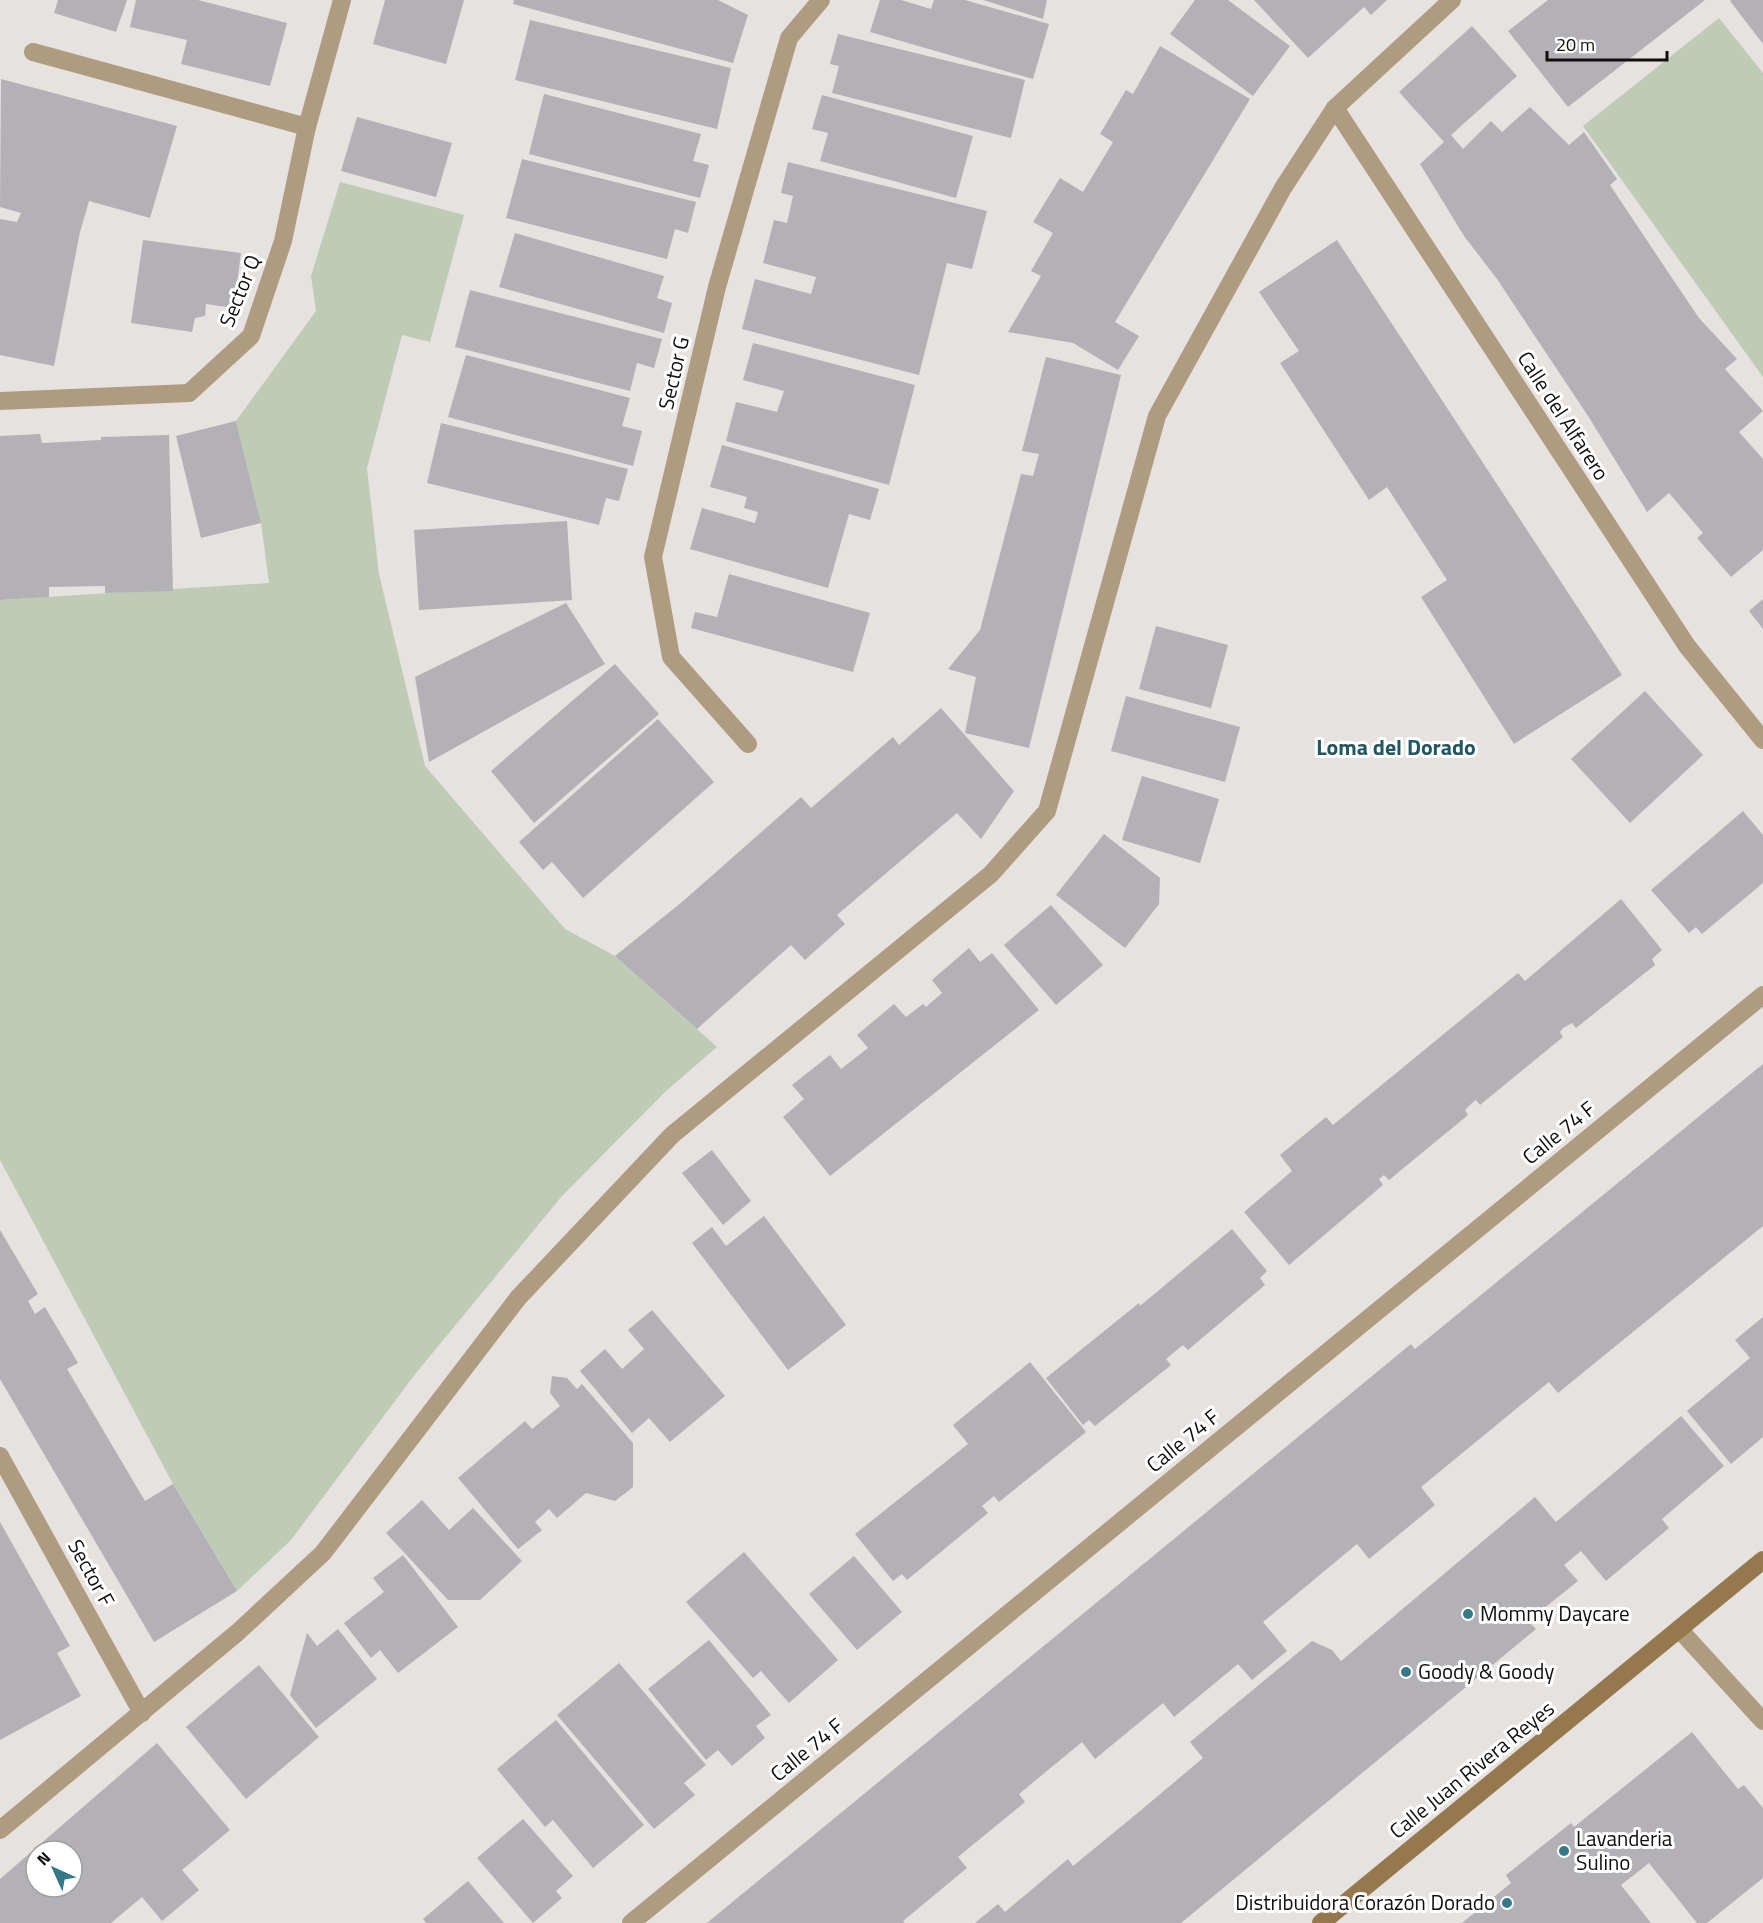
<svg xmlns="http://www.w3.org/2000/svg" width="1763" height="1923" viewBox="0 0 1763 1923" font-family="'Titillium Web',sans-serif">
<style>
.green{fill:#bfcbb5}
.building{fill:#b3b1b5;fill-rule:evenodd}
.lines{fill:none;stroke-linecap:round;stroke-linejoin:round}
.street{stroke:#af9b7f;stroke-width:18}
.secondary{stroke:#95784e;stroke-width:18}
.poi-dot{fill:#357989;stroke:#fff;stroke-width:2}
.labels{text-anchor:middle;stroke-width:6;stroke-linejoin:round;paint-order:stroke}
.street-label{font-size:21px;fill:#100f0e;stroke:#fff}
.poi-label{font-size:21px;fill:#100f0e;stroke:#fff;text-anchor:start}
.neighbourhood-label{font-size:22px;font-weight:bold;fill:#205763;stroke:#fff}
</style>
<rect width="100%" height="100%" fill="#e6e2e0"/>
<g class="green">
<polygon points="1719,18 1763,73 1763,377 1583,126"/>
<polygon points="340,182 464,215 430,342 402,335 367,468 379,574 425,766 565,929 615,956 717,1047 666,1091 562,1196 416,1373 291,1540 237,1591 173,1484 0,1160 0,600 269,583 261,523 236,421 316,311 311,276"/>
</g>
<g class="building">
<polygon points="58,0 127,0 116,32 54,13"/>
<polygon points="136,0 198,0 287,23 270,86 181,64 187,40 130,27"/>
<polygon points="385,0 464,0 446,64 373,44"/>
<polygon points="514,0 718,0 748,15 733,63 513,4"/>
<polygon points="880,0 901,0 931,9 934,0 965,0 1049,24 1033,79 870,32"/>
<polygon points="983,0 1047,0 1043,19"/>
<polygon points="1195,0 1228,0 1290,46 1253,96 1170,34"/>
<polygon points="1254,0 1387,0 1371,15 1364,7 1308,58"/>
<polygon points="1548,0 1705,0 1568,107 1508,31"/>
<polygon points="1731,0 1763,0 1763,44 1730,1"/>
<polygon points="530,20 731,68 717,129 515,80"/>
<polygon points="1472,26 1517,76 1451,135 1463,149 1491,121 1502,132 1530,107 1569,145 1584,132 1617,179 1610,185 1670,275 1699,318 1737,359 1725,369 1763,411 1739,432 1763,459 1763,550 1731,577 1697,538 1703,533 1669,493 1647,512 1590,419 1497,279 1464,236 1420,164 1444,142 1399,92"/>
<polygon points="838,34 1025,80 1011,138 832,93 839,66 830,64"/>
<polygon points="1160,46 1250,99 1115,322 1139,336 1118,370 1073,343 1008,332 1041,276 1031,271 1053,233 1033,222 1060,178 1083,192 1113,142 1100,134 1126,90 1133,94"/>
<polygon points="1,79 177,126 150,218 89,201 80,232 54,366 0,355 0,219 17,222 21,213 0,207"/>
<polygon points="544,94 701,134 693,161 709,165 700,198 529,154"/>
<polygon points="822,95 973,136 956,198 820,161 828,133 812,129"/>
<polygon points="357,117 452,143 436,197 341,171"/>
<polygon points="522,159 696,202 688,233 675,229 667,259 506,218"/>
<polygon points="788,162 987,211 972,269 947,263 919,375 742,329 755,279 811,294 816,277 763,263 774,220 787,223 793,196 781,193"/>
<polygon points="515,233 664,276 657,298 672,303 664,333 499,287"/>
<polygon points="143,240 241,253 234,308 206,304 205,316 195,318 192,332 131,323"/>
<polygon points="1337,240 1622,675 1514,744 1421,597 1447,580 1387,487 1369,500 1280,363 1299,351 1259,292"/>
<polygon points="470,290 662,339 654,368 637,363 630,391 455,347"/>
<polygon points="753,343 915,385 889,485 726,441 736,402 777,412 784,391 743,380"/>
<polygon points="466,355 630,398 622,426 642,431 633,466 448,417"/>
<polygon points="1046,357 1121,375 1029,748 965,733 976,677 948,669 980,630 1021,474 1033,476 1039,454 1022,451"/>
<polygon points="236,421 261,523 201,538 176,436"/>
<polygon points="441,423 628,469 619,501 606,498 599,525 427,483"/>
<polygon points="40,434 42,443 101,440 101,437 169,435 173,591 105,593 105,586 49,587 49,597 0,600 0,436"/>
<polygon points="722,445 879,489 870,520 849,514 828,588 690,549 702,508 755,523 758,512 744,508 747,497 710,487"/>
<polygon points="567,521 572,600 419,610 414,530"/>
<polygon points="729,574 870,613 853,672 691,628 695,612 717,617"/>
<polygon points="1763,599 1763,629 1749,611"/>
<polygon points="566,603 605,664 429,762 415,677"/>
<polygon points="1156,626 1228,645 1211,708 1139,689"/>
<polygon points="615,664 659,714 534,823 491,771"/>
<polygon points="1645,691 1703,755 1630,823 1571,759"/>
<polygon points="1126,696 1240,727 1225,782 1111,751"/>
<polygon points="941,708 1014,791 981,839 957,813 837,915 845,924 805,960 791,945 697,1029 615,956 682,902 801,797 811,808 893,737 899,745"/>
<polygon points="658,719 714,782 583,898 552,862 543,870 519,842"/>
<polygon points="1142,776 1219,799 1200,863 1122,840"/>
<polygon points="1743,811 1763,835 1763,883 1702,934 1696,927 1689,933 1651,890"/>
<polygon points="1104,834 1160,878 1159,904 1125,948 1056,895"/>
<polygon points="1621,899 1662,950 1652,959 1655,965 1576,1028 1572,1023 1563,1028 1560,1032 1563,1037 1480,1105 1476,1100 1472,1103 1465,1110 1468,1115 1389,1180 1384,1175 1379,1179 1383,1185 1289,1265 1244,1212 1292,1171 1280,1155 1326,1117 1333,1125 1518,973 1525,981"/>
<polygon points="1051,905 1103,965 1056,1005 1004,945"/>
<polygon points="969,948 980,962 992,953 1039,1010 830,1176 783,1117 804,1099 792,1085 830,1055 841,1069 868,1048 857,1035 894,1004 906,1017 923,1004 926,1007 942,993 932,980"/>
<polygon points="1763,1064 1763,1226 1558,1393 1549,1382 1421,1487 1435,1505 1369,1559 1357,1544 1263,1622 1287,1651 1252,1680 1238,1664 1174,1717 1163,1703 1095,1759 1082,1742 1019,1794 1025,1802 958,1857 967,1868 903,1921 905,1923 707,1923 1411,1344 1415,1349"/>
<polygon points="712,1150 751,1201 723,1225 682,1173"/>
<polygon points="764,1216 846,1325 788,1370 692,1243 712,1227 726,1246"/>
<polygon points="1232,1229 1267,1271 1260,1278 1265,1285 1188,1350 1183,1345 1166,1359 1171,1365 1095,1426 1089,1420 1083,1425 1046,1378 1139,1303 1140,1306"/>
<polygon points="0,1230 38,1294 28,1301 35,1314 45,1307 78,1363 67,1369 145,1501 173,1484 237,1591 154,1642 0,1379"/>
<polygon points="652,1310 725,1396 670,1442 649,1418 632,1433 580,1371 605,1349 622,1369 644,1349 628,1330"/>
<polygon points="1763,1317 1763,1437 1731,1464 1687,1411 1750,1358 1735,1340"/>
<polygon points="1030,1362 1086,1432 999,1502 994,1496 982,1506 988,1513 907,1580 902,1574 893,1581 855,1534 968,1444 953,1425"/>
<polygon points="552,1376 567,1378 577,1389 582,1384 633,1443 633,1487 615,1501 586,1493 557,1518 549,1509 535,1522 542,1530 518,1549 458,1478 525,1421 532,1429 560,1406 550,1393"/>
<polygon points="1681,1416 1724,1466 1662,1519 1669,1528 1606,1581 1581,1551 1564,1565 1578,1581 1528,1621 1536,1629 1181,1923 975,1923 998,1904 1005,1912 1068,1859 1073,1866 1140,1811 1203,1758 1190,1742 1312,1641 1332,1650 1341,1661 1535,1497 1556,1522"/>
<polygon points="422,1500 449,1530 473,1508 522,1561 480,1600 448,1600 386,1533"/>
<polygon points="0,1522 70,1646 57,1653 81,1696 0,1740"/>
<polygon points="744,1552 838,1660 789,1703 761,1671 753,1678 686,1602"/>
<polygon points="403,1555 458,1627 398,1673 380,1650 371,1658 344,1623 384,1592 373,1578"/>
<polygon points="854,1556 902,1612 857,1650 809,1594"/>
<polygon points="338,1629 377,1679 316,1728 290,1695 307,1633 317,1646"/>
<polygon points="709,1640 771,1715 756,1726 765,1738 732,1766 718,1750 706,1760 648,1689"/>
<polygon points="619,1663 706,1765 684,1783 695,1795 654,1829 557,1715"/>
<polygon points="259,1665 319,1737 246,1799 186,1727"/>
<polygon points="556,1720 644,1825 593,1868 553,1820 545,1827 497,1769"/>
<polygon points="1692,1732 1738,1789 1744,1785 1763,1808 1763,1878 1707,1923 1697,1923 1649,1863 1621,1885 1651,1923 1462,1923 1511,1883 1506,1875 1571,1823 1574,1827"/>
<path d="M157 1743 230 1830 182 1870 199 1890 162 1921 142 1897 111 1923H0V1879ZM36 1851H72V1887H36Z"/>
<polygon points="523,1819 573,1876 556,1891 562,1898 533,1923 477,1858"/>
<polygon points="468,1881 504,1923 426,1923 423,1919"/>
</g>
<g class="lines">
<g class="street">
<polyline points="33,52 307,127"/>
<polyline points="1335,108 1687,646 1763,740"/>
<polyline points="0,401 189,393 251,336 283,241 307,127 342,0"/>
<polyline points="748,744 671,657 653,557 717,287 789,38 821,0"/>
<polyline points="0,1456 142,1713"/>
<polyline points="1679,1629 1763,1721"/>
<polyline points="0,1830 238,1632 323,1553 518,1298 672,1135 991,874 1047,811 1157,416 1283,188 1335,108 1452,0"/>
<polyline points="631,1923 1763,995"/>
</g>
<polyline class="secondary" points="1321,1923 1763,1560"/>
</g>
<g class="poi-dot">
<circle cx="1468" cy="1614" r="6"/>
<circle cx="1406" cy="1672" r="6"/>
<circle cx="1564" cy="1851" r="6"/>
<circle cx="1507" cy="1903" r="6"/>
</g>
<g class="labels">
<g class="street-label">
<text transform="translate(240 291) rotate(-68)" y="7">Sector Q</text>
<text transform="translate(674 373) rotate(-77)" y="7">Sector G</text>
<text transform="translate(1563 416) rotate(57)" y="7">Calle del Alfarero</text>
<text transform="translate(1559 1133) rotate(-39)" y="7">Calle 74 F</text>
<text transform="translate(1183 1441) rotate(-39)" y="7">Calle 74 F</text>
<text transform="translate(91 1573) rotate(61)" y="7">Sector F</text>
<text transform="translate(807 1750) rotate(-39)" y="7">Calle 74 F</text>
<text transform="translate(1472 1770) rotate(-39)" y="7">Calle Juan Rivera Reyes</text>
</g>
<g class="poi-label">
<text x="1480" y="1621">Mommy Daycare</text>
<text x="1418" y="1679">Goody &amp; Goody</text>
<text x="1576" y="1846">Lavanderia<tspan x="1576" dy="24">Sulino</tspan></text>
<text x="1495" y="1910" text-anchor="end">Distribuidora Corazón Dorado</text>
</g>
<g class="neighbourhood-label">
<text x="1396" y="755">Loma del Dorado</text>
</g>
</g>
<g transform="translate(54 1869) rotate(315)"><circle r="28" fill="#ffffff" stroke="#9f9f9f" stroke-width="1.5"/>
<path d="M0-4.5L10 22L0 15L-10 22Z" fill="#357989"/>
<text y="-9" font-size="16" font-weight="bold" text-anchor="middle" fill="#100f0e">N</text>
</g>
<path d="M1547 51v9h120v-9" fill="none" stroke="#100f0e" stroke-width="3"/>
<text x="1556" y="51" font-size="18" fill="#100f0e" stroke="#ffffff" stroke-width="4.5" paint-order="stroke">20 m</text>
</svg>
